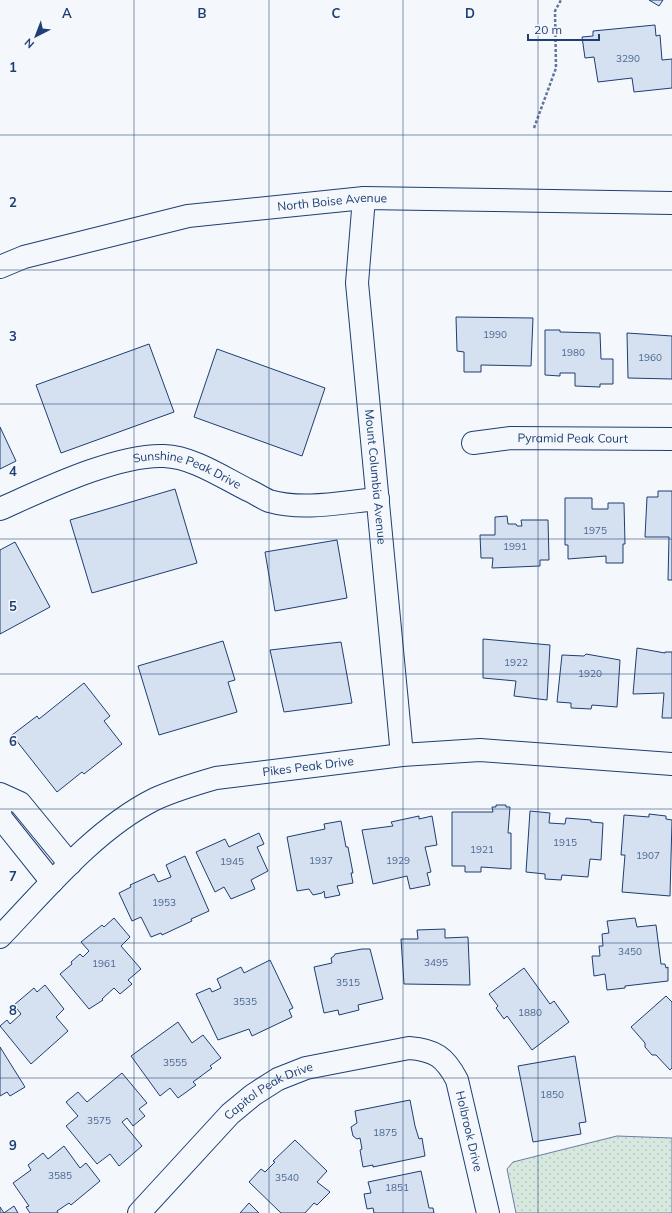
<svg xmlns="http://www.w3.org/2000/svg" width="672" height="1213" viewBox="0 0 672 1213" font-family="Mulish,sans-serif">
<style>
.park{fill:url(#park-dots);stroke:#687fa3}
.building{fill:#d5e0f0;stroke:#1d3f73}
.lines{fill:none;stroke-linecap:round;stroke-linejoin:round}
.minor-casing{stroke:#1d3f73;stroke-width:24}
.path{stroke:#5e769c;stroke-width:2.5;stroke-dasharray:3 2;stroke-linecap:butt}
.minor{stroke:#f4f7fb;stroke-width:22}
.grid{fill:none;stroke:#1d3f73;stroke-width:1;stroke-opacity:0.55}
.labels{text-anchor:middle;stroke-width:3;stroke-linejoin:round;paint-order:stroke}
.number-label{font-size:10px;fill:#4b6792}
.street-label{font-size:12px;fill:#1d3f73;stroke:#f4f7fb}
.grid-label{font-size:13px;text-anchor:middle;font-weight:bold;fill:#1d3f73;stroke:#f4f7fb;stroke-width:3;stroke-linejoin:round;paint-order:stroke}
</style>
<defs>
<pattern id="park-dots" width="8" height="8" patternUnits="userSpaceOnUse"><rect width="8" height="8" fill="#d7e8df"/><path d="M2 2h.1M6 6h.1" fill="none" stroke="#b8c8c3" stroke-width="1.8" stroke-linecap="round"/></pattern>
</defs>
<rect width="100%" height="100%" fill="#f4f7fb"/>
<polygon class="park" points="617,1136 672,1138 672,1213 516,1213 507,1169 513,1162"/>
<g class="building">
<polygon points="649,0 663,0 659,6"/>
<polygon points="655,25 656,36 660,35 662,60 672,59 672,88 634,92 632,78 598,82 594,57 585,58 582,37 593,36 593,31"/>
<polygon points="456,317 533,318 531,366 481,365 481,372 464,372 464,352 457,351"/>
<polygon points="545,330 560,330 560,332 600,333 601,359 613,359 613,384 600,384 600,387 575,386 575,373 560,373 560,376 545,375"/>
<polygon points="627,333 672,336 672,379 628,378"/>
<polygon points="149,344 174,412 61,453 36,385"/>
<polygon points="217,349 325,388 302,456 194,417"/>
<polygon points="0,427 16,461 0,469"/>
<polygon points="175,489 197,563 92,593 70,520"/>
<polygon points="658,491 672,491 672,580 668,580 669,537 645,537 647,497 658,497"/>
<polygon points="565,498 592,498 592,509 608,509 608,503 624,503 625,544 623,544 623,563 606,563 606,556 568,559 568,545 565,545"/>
<polygon points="507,516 508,524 516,524 517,526 522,526 521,520 548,520 549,560 540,560 540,566 492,568 493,558 481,558 480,535 495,535 495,517"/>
<polygon points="337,540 347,598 275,611 265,552"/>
<polygon points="15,542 50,607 0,634 0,550"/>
<polygon points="483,639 550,645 547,700 514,696 516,681 483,678"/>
<polygon points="223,641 235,680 228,682 237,712 159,735 138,666"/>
<polygon points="341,642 352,703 284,712 270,650"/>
<polygon points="637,648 665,653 665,652 672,652 672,718 662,718 664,693 633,694"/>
<polygon points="586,654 620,660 617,707 592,705 591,709 571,708 571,703 557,702 562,655 584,656"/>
<polygon points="84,683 110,716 104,721 122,744 84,774 82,772 57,792 12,735 37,716 39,719"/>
<polygon points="496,805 506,805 506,807 510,807 508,833 511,833 511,869 481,867 481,872 465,872 465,866 452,866 452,812 493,812 492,807 496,807"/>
<polygon points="530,811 550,813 549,823 565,824 566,818 591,820 591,822 603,823 601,860 590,859 588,877 562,875 561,880 545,879 545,874 526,872"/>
<polygon points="649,814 666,816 666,819 672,820 670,896 622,892 625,855 621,855 624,815 649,817"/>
<polygon points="419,816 419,819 432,816 437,845 425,847 431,872 427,873 430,885 410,889 407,876 373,884 362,830 393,826 391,822"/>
<polygon points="341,821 346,847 348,847 353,873 351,873 353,883 337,886 340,895 325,898 324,891 322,893 313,895 309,889 297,891 287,837 325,829 324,824"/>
<polygon points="259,833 264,844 257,847 268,871 251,880 255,889 231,899 224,887 215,892 196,852 225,839 229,847"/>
<polygon points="185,856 209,911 191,919 192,921 162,935 161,933 151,937 141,917 132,921 119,893 131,887 130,885 154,874 158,882 171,877 166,865"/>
<polygon points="114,918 130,937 121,946 141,969 128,980 132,984 120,994 114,988 102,999 103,1000 89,1009 60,974 72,964 71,962 80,954 83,957 89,951 81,942 102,925 104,927"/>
<polygon points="635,918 637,927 656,925 661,964 665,964 666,968 668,967 668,981 625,986 625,988 607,990 605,974 594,976 592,956 600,956 599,946 603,946 602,934 609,933 607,921"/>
<polygon points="445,929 445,938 468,937 470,985 404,984 401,939 418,939 417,930"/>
<polygon points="362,949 370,949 383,999 358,1005 359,1010 339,1015 338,1010 324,1013 314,967 332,963 331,958 334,956 335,954"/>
<polygon points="270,960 293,1008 289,1010 292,1017 252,1036 249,1029 218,1040 196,994 210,988 212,992 221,988 217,979 241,967 244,973"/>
<polygon points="524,968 550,1004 554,1001 569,1022 532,1050 507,1016 504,1019 496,1008 498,1006 489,994"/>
<polygon points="45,985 64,1009 56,1017 68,1031 31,1064 0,1026 7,1020 10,1024 21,1014 14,1005 34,988 37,992"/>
<polygon points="666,996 672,1002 672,1068 670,1070 656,1055 652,1055 645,1047 645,1043 631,1027"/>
<polygon points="178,1022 192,1043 203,1035 221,1058 210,1066 212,1068 193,1082 196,1085 178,1098 170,1088 160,1096 131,1056"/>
<polygon points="0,1047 25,1087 10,1096 7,1092 0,1096"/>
<polygon points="575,1056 586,1122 579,1123 581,1134 533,1142 518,1066"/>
<polygon points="122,1073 147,1103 139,1109 145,1116 133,1126 127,1118 122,1122 142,1146 119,1166 110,1154 97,1164 66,1126 78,1116 66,1102 78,1092 87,1102"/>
<polygon points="410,1100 415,1126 419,1139 422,1138 425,1156 373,1167 373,1165 363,1167 360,1150 362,1149 360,1138 357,1139 353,1136 351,1127 357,1123 355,1111"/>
<polygon points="295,1140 327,1171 317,1182 330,1192 317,1205 314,1203 305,1213 281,1213 249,1182 261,1169 265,1172 275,1162 273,1161"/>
<polygon points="64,1146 80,1168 86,1163 100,1181 71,1205 69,1203 57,1211 58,1213 30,1213 26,1207 29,1206 13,1183 31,1170 28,1165 43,1153 48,1159"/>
<polygon points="421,1171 429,1208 433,1208 434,1213 374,1213 373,1208 367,1209 364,1194 371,1193 368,1182"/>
<polygon points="249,1203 259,1213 240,1213"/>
<polygon points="14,1206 18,1213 0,1213 0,1207 4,1213"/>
</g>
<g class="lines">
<g class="minor-casing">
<g id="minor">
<path id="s1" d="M364 198 357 283 402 755"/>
<path id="s2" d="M0 267 24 257 188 216 364 198 672 203"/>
<path id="s3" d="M473 443 511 438 672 439"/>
<path id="s4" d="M0 509C43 490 117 454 164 456 193 457 222 477 248 490 255 493 262 498 269 501 304 511 343 502 378 499"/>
<polyline points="0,794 20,803 70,864"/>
<polyline points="0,812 1,818 52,882"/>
<path id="s5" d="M0 937C46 889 95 829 155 799 175 790 195 784 216 778L402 755 480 750 672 764"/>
<path id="s6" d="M139 1213 230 1114 253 1095 278 1079 306 1068 409 1048C435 1050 445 1057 457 1080L488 1213"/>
</g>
</g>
<polyline class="path" points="534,128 556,68 555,11 561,0"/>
<use href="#minor" class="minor"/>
</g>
<path class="grid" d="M134 0V1213M269 0V1213M403 0V1213M538 0V1213M0 135H672M0 270H672M0 404H672M0 539H672M0 674H672M0 809H672M0 943H672M0 1078H672"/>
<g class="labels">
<g class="number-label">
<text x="628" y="62">3290</text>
<text x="495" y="338">1990</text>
<text x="573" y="356">1980</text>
<text x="650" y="361">1960</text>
<text x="595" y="534">1975</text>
<text x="515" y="550">1991</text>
<text x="516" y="666">1922</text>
<text x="590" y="677">1920</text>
<text x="565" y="846">1915</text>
<text x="482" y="853">1921</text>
<text x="648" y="859">1907</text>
<text x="321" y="864">1937</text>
<text x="398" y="864">1929</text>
<text x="232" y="865">1945</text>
<text x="164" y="906">1953</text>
<text x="630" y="955">3450</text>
<text x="436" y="966">3495</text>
<text x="104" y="967">1961</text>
<text x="348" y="986">3515</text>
<text x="245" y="1005">3535</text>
<text x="530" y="1016">1880</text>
<text x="175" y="1066">3555</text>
<text x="552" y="1098">1850</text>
<text x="99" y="1124">3575</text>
<text x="385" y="1136">1875</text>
<text x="60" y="1179">3585</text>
<text x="287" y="1181">3540</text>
<text x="397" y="1191">1851</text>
</g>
<g class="street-label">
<text dy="4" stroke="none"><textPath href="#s2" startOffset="340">North Boise Avenue</textPath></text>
<text dy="4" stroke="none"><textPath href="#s3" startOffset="100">Pyramid Peak Court</textPath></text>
<text dy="4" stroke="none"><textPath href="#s4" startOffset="199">Sunshine Peak Drive</textPath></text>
<text dy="4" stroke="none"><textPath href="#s1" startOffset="280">Mount Columbia Avenue</textPath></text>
<text dy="4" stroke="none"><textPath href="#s5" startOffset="366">Pikes Peak Drive</textPath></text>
<text dy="4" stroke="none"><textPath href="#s6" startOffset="180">Capitol Peak Drive</textPath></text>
<text dy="4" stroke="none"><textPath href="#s6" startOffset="443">Holbrook Drive</textPath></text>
</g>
</g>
<g class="grid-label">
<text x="67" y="18">A</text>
<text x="202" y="18">B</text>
<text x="336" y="18">C</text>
<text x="470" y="18">D</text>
<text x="13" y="72">1</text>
<text x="13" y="207">2</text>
<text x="13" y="341">3</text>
<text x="13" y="476">4</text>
<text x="13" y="611">5</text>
<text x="13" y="746">6</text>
<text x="13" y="881">7</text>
<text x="13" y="1015">8</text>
<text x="13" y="1150">9</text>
</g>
<g transform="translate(36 36) rotate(222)" stroke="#f4f7fb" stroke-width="3" paint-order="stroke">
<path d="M0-3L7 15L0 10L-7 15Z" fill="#1d3f73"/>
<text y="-6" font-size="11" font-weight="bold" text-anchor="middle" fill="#1d3f73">N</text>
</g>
<path d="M528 34v6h71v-6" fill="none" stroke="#1d3f73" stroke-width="2"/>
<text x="534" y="34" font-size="12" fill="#1d3f73" stroke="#f4f7fb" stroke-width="3" paint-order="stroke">20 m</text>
</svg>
